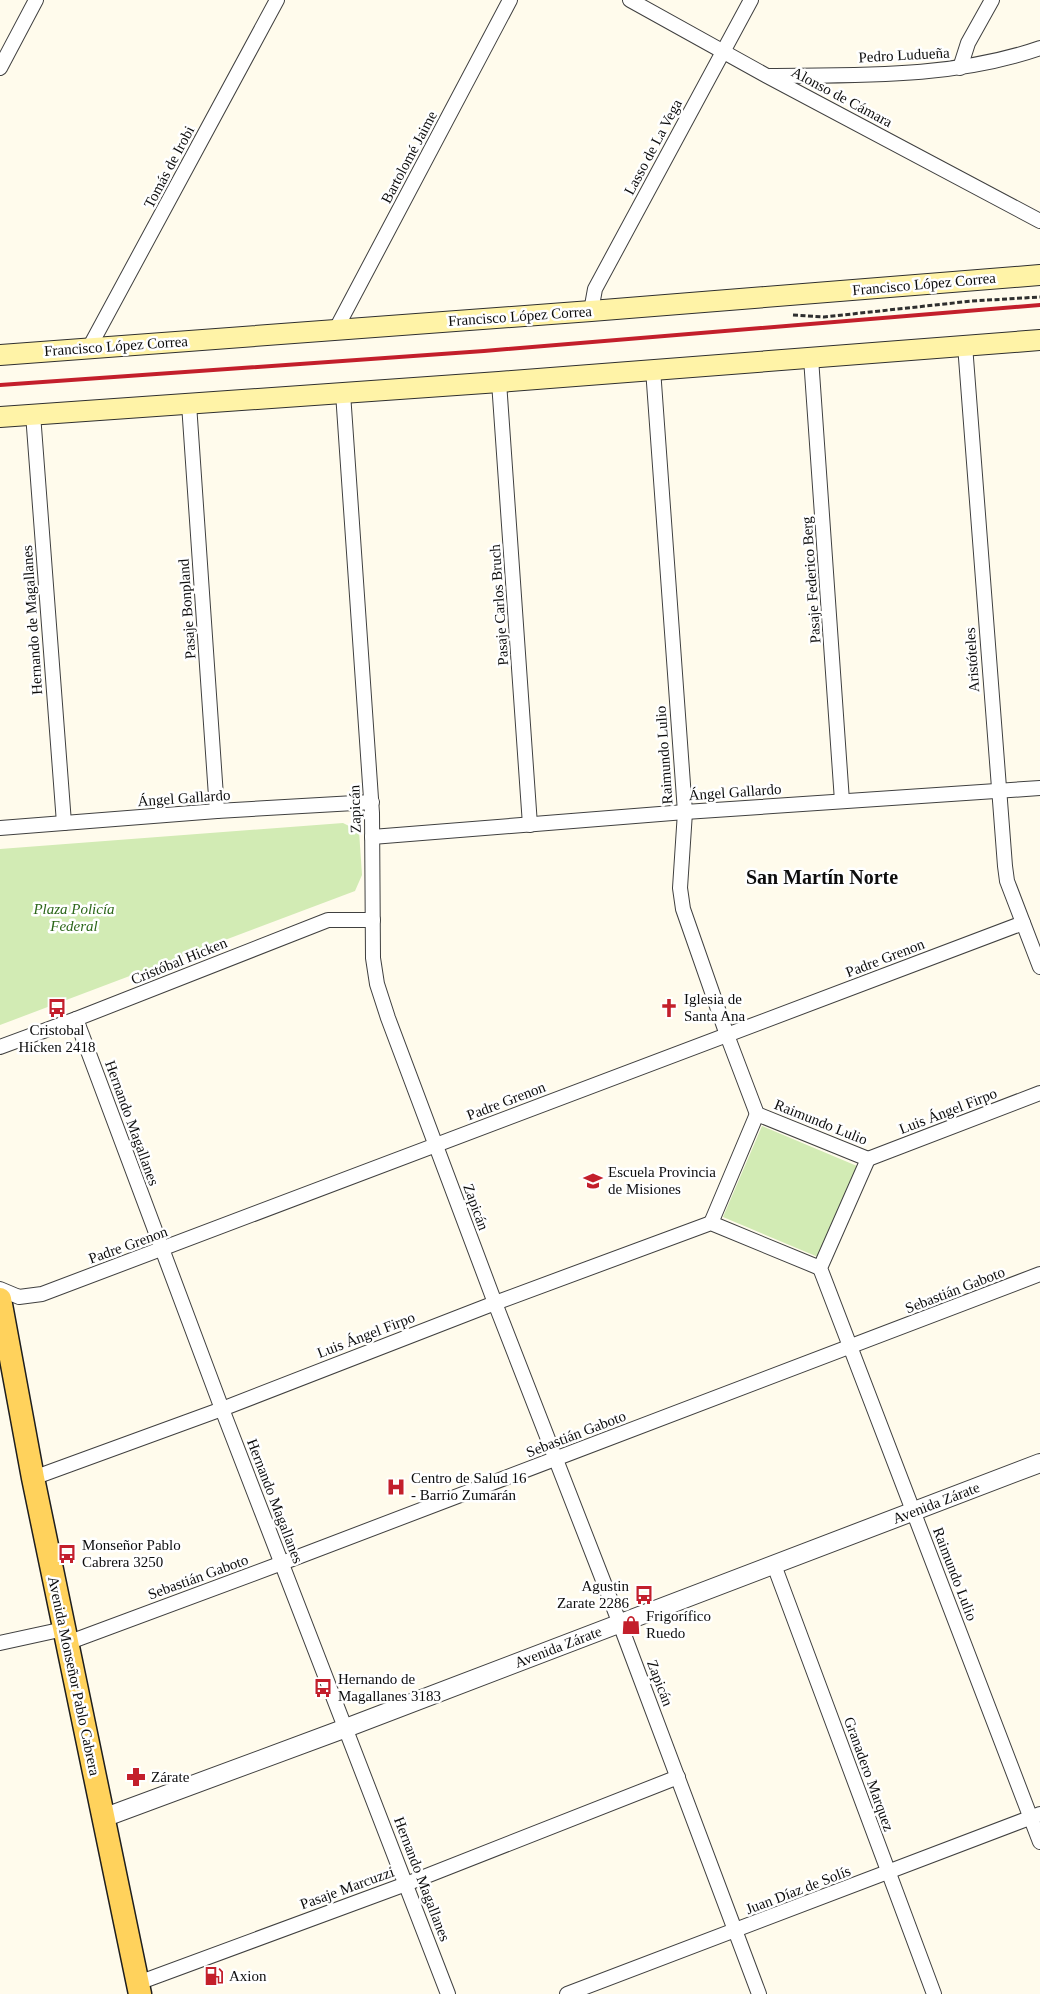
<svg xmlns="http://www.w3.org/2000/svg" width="1040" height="1994" viewBox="0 0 1040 1994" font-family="Georgia,serif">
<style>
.green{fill:#d2ebb4}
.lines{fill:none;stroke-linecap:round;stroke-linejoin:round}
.minor-casing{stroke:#404040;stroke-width:16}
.tertiary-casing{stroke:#404040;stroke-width:20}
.secondary-casing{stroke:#2f2f2f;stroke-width:22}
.primary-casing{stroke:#1e1e1e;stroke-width:25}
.path{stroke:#2f2f2f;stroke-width:3;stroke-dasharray:5 2.5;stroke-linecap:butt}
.minor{stroke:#fff;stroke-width:14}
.tertiary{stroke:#fff;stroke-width:18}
.secondary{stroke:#fff3a7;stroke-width:20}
.primary{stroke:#ffd25c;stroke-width:22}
.rail{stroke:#c31f2b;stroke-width:4}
.labels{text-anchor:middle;stroke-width:5;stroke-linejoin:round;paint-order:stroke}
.street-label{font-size:15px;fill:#0d0d0d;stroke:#fff}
.park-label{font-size:15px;font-style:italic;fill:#2c671a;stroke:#fff}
.poi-label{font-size:15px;fill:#0d0d0d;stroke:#fff;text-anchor:start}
.district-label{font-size:20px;font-weight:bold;fill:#0d0d0d;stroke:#fff}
</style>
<rect width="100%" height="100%" fill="#fffbec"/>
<g class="green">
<polygon points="343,823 359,831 362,875 355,891 0,1025 0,849"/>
<polygon points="762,1126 857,1166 818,1257 723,1217"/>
</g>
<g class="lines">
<g class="minor-casing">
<g id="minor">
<polyline points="630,0 767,76 1040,221"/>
<polyline points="0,68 36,0"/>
<polyline points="960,68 968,43 992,0"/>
<path d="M770 76C860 75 954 78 1040 48"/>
<polyline points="591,311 595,289 751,0"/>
<polyline points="336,329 510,0"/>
<polyline points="965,345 1005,866 1007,881 1040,967"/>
<polyline points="89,348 277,0"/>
<polyline points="811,358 842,801"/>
<polyline points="653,369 685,812 680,888 683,909 727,1035 757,1114 868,1159"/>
<polyline points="499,382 530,825"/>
<polyline points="343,393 372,813 373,958 377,984 388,1018 495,1303 620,1624 759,1994"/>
<polyline points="189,404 217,811"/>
<polyline points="33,414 64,823"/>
<polyline points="0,828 217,811 372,802"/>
<polyline points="372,837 685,812 1040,788"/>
<polyline points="76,1019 222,1409 448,1994"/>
<polyline points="0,1047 76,1019 328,920 373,920"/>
<polyline points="868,1159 820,1268 1040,1842"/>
<polyline points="868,1159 1040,1093"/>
<polyline points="711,1223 757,1114"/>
<polyline points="0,1289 19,1297 42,1294 1023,923"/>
<polyline points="33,1478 222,1409 495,1303 711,1223 820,1268"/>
<polyline points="774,1565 934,1994"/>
<polyline points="0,1643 64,1629"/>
<polyline points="67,1643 282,1563 1040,1274"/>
<polyline points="138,1983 406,1884 678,1777"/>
<polyline points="567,1994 1040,1814"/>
</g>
</g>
<g class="tertiary-casing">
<polyline id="tertiary" points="103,1818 346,1728 1040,1463"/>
</g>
<g class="secondary-casing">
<g id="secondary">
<polyline points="0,355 591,311 1040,275"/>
<polyline points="0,417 499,382 1040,340"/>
</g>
</g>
<g class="primary-casing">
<polyline id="primary" points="0,1299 33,1478 140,1994"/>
</g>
<polyline class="path" points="793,315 824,317 972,301 1040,297"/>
<use href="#minor" class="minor"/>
<use href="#tertiary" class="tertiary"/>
<use href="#secondary" class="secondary"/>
<use href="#primary" class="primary"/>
<polyline class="rail" points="0,385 484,351 1040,305"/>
</g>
<defs>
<g id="bus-bare" transform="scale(1.5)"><path d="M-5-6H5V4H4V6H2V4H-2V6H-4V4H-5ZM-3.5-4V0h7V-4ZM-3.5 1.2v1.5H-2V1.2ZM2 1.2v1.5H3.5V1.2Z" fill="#c31f2b" stroke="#fff" stroke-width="2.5" paint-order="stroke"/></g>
<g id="church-bare" transform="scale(1.5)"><path d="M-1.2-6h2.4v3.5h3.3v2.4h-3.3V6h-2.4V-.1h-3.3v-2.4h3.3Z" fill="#c31f2b" stroke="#fff" stroke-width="2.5" paint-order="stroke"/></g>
<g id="school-bare" transform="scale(1.5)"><path d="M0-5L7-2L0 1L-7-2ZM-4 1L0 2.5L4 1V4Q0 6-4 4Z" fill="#c31f2b" stroke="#fff" stroke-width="2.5" paint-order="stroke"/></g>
<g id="hospital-bare" transform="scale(1.5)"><path d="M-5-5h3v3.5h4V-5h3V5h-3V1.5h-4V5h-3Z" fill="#c31f2b" stroke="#fff" stroke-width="2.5" paint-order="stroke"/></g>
<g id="shop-bare" transform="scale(1.5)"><path d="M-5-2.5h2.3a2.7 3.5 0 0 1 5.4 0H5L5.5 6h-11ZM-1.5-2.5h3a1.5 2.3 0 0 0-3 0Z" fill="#c31f2b" stroke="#fff" stroke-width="2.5" paint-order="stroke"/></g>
<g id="pharmacy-bare" transform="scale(1.5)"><path d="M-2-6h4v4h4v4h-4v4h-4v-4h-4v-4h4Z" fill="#c31f2b" stroke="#fff" stroke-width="2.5" paint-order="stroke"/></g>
<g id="fuel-bare" transform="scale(1.5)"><path d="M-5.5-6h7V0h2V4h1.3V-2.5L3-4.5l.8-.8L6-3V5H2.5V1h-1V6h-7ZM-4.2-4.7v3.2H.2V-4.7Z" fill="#c31f2b" stroke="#fff" stroke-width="2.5" paint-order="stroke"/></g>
</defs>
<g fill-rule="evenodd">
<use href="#bus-bare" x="57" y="1008"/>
<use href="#church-bare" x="669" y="1008"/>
<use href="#school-bare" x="593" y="1181"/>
<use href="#hospital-bare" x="396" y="1487"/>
<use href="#bus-bare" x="67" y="1554"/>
<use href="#bus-bare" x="644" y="1595"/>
<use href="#shop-bare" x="631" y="1625"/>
<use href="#bus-bare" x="323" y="1688"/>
<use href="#pharmacy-bare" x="136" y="1777"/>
<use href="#fuel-bare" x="214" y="1976"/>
</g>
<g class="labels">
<g class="street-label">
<text transform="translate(904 55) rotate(-3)" y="5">Pedro Ludueña</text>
<text transform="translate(842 97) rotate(28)" y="5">Alonso de Cámara</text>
<text transform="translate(653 147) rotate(-62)" y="5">Lasso de La Vega</text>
<text transform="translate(409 157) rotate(-62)" y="5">Bartolomé Jaime</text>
<text transform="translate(169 167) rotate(-62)" y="5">Tomás de Irobi</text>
<text transform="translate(924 284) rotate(-5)" y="5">Francisco López Correa</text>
<text transform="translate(520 316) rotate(-4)" y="5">Francisco López Correa</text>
<text transform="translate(116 346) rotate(-4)" y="5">Francisco López Correa</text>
<text transform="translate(811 580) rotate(-94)" y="5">Pasaje Federico Berg</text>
<text transform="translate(499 605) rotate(-94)" y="5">Pasaje Carlos Bruch</text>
<text transform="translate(187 609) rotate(-94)" y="5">Pasaje Bonpland</text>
<text transform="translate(32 620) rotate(-94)" y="5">Hernando de Magallanes</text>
<text transform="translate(972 660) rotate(-94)" y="5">Aristóteles</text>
<text transform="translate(664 755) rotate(-94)" y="5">Raimundo Lulio</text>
<text transform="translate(735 792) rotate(-4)" y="5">Ángel Gallardo</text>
<text transform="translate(184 798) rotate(-4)" y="5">Ángel Gallardo</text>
<text transform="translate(355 809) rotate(-92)" y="5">Zapicán</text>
<text transform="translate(885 958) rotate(-21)" y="5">Padre Grenon</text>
<text transform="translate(179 961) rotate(-22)" y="5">Cristóbal Hicken</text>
<text transform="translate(506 1101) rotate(-21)" y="5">Padre Grenon</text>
<text transform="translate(948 1111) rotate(-21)" y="5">Luis Ángel Firpo</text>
<text transform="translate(821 1122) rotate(22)" y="5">Raimundo Lulio</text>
<text transform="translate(132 1123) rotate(70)" y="5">Hernando Magallanes</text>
<text transform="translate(476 1207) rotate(70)" y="5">Zapicán</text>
<text transform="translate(128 1245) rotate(-20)" y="5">Padre Grenon</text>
<text transform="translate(955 1290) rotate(-21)" y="5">Sebastián Gaboto</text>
<text transform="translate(366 1335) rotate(-21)" y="5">Luis Ángel Firpo</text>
<text transform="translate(576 1434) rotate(-21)" y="5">Sebastián Gaboto</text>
<text transform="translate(275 1501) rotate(69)" y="5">Hernando Magallanes</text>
<text transform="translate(936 1503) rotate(-21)" y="5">Avenida Zárate</text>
<text transform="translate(955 1574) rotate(69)" y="5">Raimundo Lulio</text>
<text transform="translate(198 1577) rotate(-20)" y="5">Sebastián Gaboto</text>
<text transform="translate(558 1647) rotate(-21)" y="5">Avenida Zárate</text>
<text transform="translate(74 1676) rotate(78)" y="5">Avenida Monseñor Pablo Cabrera</text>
<text transform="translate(660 1683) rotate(69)" y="5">Zapicán</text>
<text transform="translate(869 1774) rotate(70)" y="5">Granadero Marquez</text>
<text transform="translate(422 1879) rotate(69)" y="5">Hernando Magallanes</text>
<text transform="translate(347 1888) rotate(-20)" y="5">Pasaje Marcuzzi</text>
<text transform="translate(798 1890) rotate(-21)" y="5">Juan Díaz de Solís</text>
</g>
<g class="park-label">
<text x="74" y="914">Plaza Policía<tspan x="74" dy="17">Federal</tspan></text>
</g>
<g class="poi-label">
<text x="684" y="1004">Iglesia de<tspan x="684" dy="17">Santa Ana</tspan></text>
<text x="57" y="1035" text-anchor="middle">Cristobal<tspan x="57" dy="17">Hicken 2418</tspan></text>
<text x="608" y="1177">Escuela Provincia<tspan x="608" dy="17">de Misiones</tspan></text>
<text x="411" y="1483">Centro de Salud 16<tspan x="411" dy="17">- Barrio Zumarán</tspan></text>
<text x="82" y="1550">Monseñor Pablo<tspan x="82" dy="17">Cabrera 3250</tspan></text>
<text x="629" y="1591" text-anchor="end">Agustin<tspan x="629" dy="17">Zarate 2286</tspan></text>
<text x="646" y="1621">Frigorífico<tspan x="646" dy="17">Ruedo</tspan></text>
<text x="338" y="1684">Hernando de<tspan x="338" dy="17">Magallanes 3183</tspan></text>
<text x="151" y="1782">Zárate</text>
<text x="229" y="1981">Axion</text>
</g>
<g class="district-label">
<text x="822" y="884">San Martín Norte</text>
</g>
</g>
</svg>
